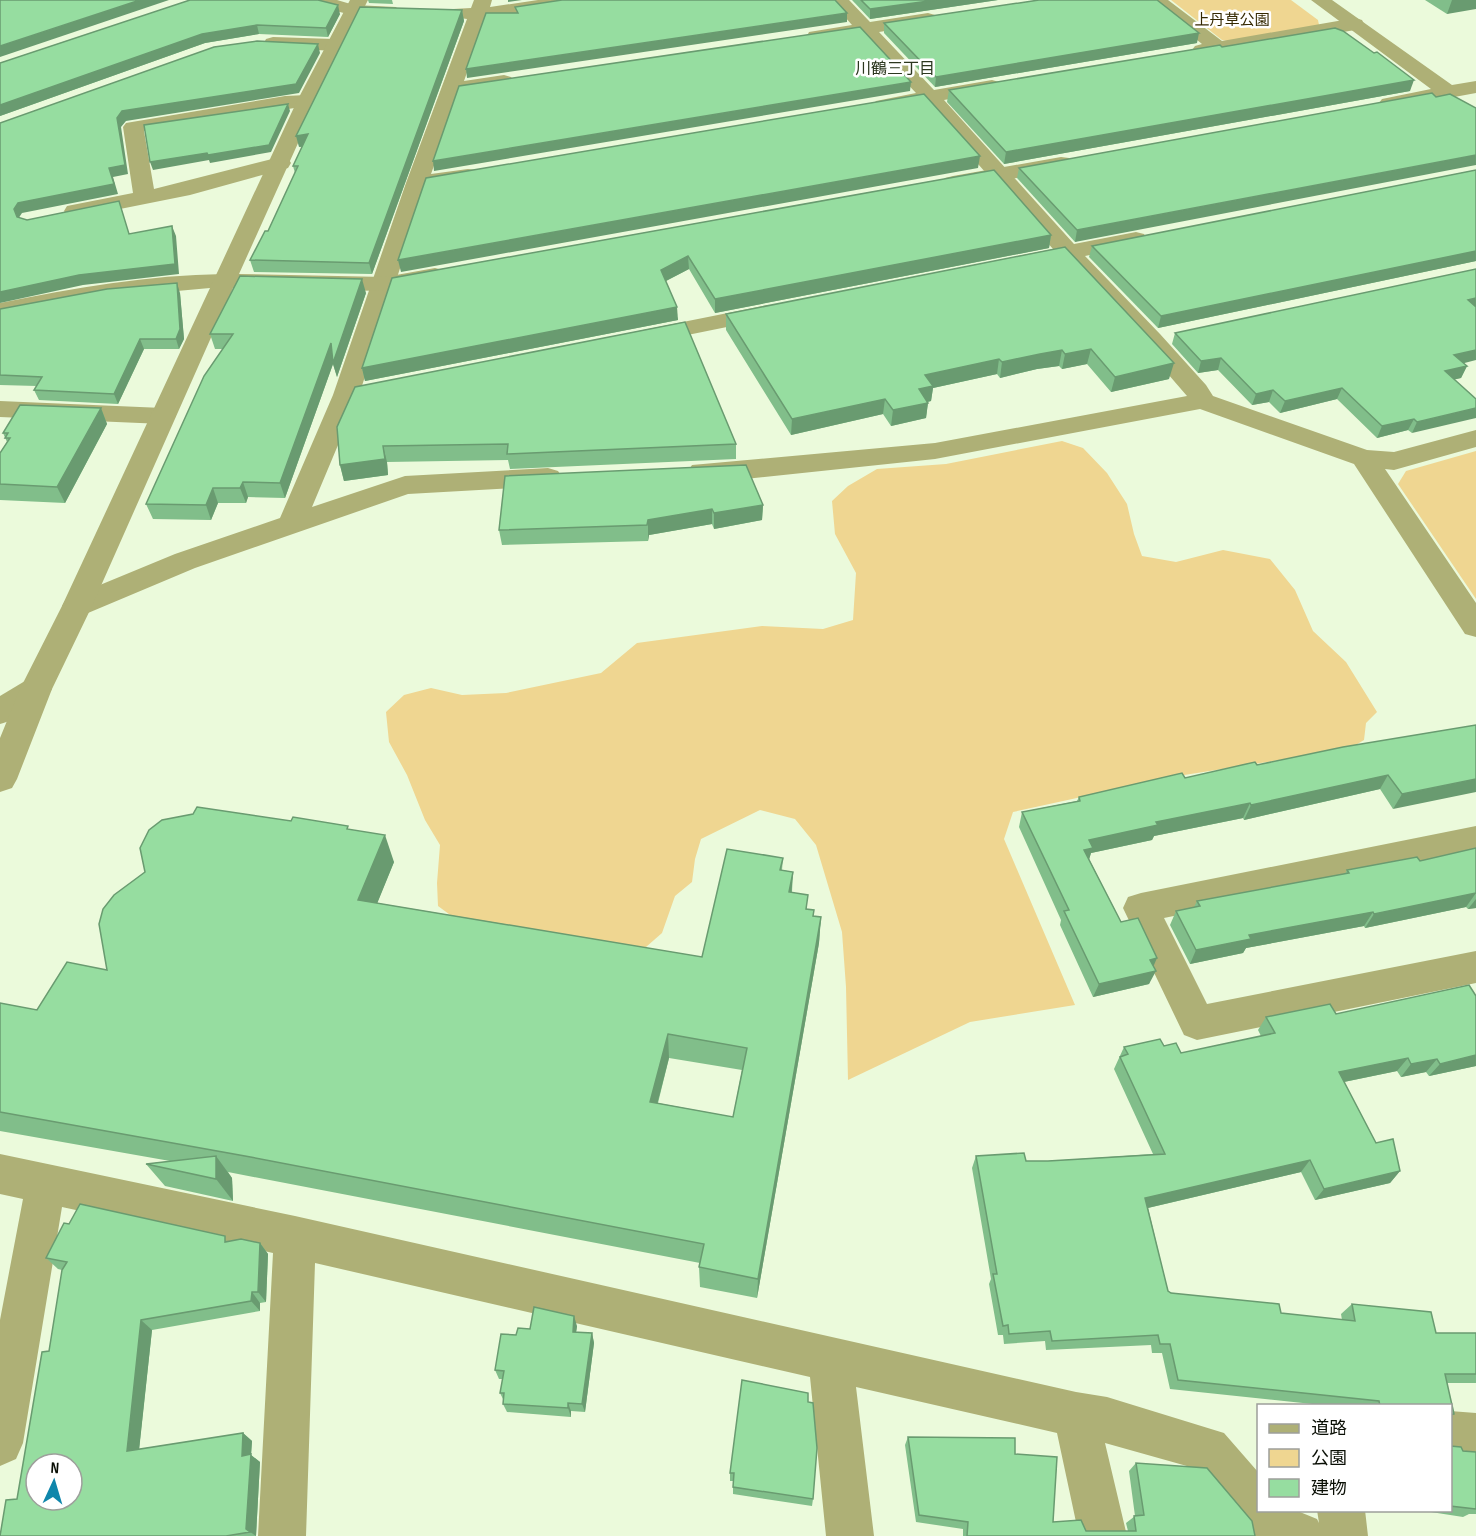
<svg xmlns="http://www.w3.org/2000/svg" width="1476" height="1536" viewBox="0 0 1476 1536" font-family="'Sofia Sans Condensed','Noto Sans JP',sans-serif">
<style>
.green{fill:#efd691}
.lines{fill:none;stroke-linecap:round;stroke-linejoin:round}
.minor{fill:#aeb076;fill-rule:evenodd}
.tertiary{fill:#aeb076;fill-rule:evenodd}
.wall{fill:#81be8a;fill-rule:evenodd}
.shaded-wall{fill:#699b70}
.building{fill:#96dda0;stroke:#699b70;stroke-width:1.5;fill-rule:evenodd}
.labels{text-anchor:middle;stroke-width:5;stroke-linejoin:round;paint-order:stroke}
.far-park-label{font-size:15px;fill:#352902;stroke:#fff}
.far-neighbourhood-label{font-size:16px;fill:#2c371f;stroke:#fff}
</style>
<rect width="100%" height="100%" fill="#ebfadb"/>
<g class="green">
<polygon points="1171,0 1291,0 1318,20 1319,25 1233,42 1222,40"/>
<polygon points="1062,441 1083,448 1107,473 1127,504 1134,534 1142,556 1176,562 1223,550 1270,559 1295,590 1313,631 1346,662 1377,712 1366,723 1364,740 1349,749 1178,776 1013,812 1004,839 1075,1005 970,1022 848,1080 846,987 842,932 816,845 795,819 760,810 701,839 695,859 692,882 675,896 662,933 646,947 570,945 472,931 438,906 437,883 440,845 425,820 407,775 389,742 386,712 404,695 431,688 462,695 506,693 601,673 637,643 762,626 823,629 853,620 856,573 835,534 832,501 848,486 877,469 946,464"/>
<polygon points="1476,451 1476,599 1398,484 1406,471"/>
</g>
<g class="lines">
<g class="minor">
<path d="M307 0H337L354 5 396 7 399 11 396 15C368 22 337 11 310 4Z"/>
<polygon points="474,0 492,0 490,7 538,0 586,0 583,4 577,5 486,18 464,81 504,75 511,77 514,81 511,85 504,87 459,94 431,174 468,169 476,170 479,175 476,180 426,188 359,395 312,507 405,476 548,468 558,471 562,477 558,483 548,486 408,494 195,568 88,613 77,616 66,613 62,606 66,599 175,554 280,518 333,395 406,183 467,19 453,17 450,13 453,9 471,8"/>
<polygon points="830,0 849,0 870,22 928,13 935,15 937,19 935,23 879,32 934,90 992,80 999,82 1002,86 999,90 944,100 1074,244 1136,232 1144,234 1147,239 1144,244 1085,256 1160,334 1206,385 1213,396 1367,450 1394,452 1476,430 1476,447 1394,470 1385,469 1476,603 1476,637 1465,634 1354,464 1200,409 935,459 745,479 702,480 692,477 688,471 692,465 935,443 1187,396 1142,344 1063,260 1025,268 1017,266 1013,261 1017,256 1053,249 925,104 883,111 876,109 873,105 876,101 916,93 861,35 816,42 809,40 807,36 809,32 852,25"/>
<polygon points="1148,0 1168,0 1222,41 1355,18 1362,20 1364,24 1362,28 1355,30 1202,56 1195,54 1192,50 1195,46 1202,44"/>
<polygon points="273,37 334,39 341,41 343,45 341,49 334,51 266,47 264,43 266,39"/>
<polygon points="307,95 314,97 317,101 314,105 144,131 154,189 280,157 288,158 291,163 288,168 190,195 75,218 67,216 64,211 67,206 133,193 123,127 126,123 285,96"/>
<path d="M224 274 232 276 236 281 232 286 111 297 0 317V303C74 288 148 275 224 274Z"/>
<polygon points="768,305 777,307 780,312 777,317 643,344 634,342 631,337 634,332 643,330"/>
<polygon points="0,401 163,408 172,410 176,416 172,422 163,424 0,417"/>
<path d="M36 677 47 681 52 689C43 705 18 719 0 724V696L25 681Z"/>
<polygon points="1476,826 1476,854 1164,918 1207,1004 1476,951 1476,983 1197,1040 1184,1035 1123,908 1128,897 1141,893"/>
<polygon points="0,1154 295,1216 1076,1392 1107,1397 1224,1433 1258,1472 1258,1510 1295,1510 1317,1519 1319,1523 1317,1510 1365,1510 1368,1536 1252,1536 1194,1468 1105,1443 1127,1536 1079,1536 1057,1433 856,1387 874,1536 826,1536 810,1377 315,1263 306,1536 258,1536 273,1253 62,1207 23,1443 16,1459 0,1466 0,1320 23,1199 0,1194"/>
<polygon points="1450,1411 1476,1413 1476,1459 1450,1457"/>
</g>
<g class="tertiary">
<polygon points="350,0 368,0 317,101 239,274 385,277 435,268 443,270 447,275 443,280 385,291 233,288 92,606 52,689 17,779 12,788 0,792 0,738 20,689 62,606 297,101"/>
<polygon points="1311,0 1332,0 1452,85 1476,81 1476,93 1389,109 1382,107 1379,103 1382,99 1431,89"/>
<polygon points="1061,157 1069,158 1072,163 1069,168 953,190 945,188 942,183 945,178 953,176"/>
</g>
</g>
<g class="wall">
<polygon points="190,0 340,14 328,37 259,34 205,43 0,116 0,63"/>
<polygon points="368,0 392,0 393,4 369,3"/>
<polygon points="852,0 998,0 870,19"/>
<polygon points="1425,0 1476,0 1447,14"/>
<polygon points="462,10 464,21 372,274 254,272 250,260 268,231 295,173 293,166 302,147 299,147"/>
<polygon points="884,23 1197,43 935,87 884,33"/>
<polygon points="1222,47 1410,91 1004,164 947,102 949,90"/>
<polygon points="1436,97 1075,242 1017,178 1019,168"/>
<polygon points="994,170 1051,235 1049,248 715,313 689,269 666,281 678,320 365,381 362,368 392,278"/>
<polygon points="1476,170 1476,261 1158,328 1089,257 1092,246"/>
<polygon points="1065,247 1169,379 1111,392 1087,364 1062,369 1059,366 1037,369 1000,378 997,374 933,388 931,401 928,402 926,418 891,426 883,414 791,435 726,330 726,314"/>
<polygon points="180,293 184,339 179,349 144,349 118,404 39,400 34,390 37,386 0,385 0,309"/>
<polygon points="366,293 337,377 333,364 285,498 248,497 246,503 218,503 211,520 153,519 146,504 223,349 215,349 210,334"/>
<polygon points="1175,333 1463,363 1467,366 1461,378 1454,379 1412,433 1408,430 1377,438 1337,399 1280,413 1269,402 1252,405 1218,370 1198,373 1172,344"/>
<polygon points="101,408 107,424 65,503 0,500 0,453 7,442 3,433"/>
<polygon points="337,427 736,444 736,459 510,469 508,460 387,462 388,475 344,481 340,465"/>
<polygon points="763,505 762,520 714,529 712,524 649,535 648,541 502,545 499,530"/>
<polygon points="1476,725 1393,809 1380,789 1244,820 1243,818 1154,836 1152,840 1091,853 1089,859 1121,922 1154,967 1149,984 1093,997 1060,925 1061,920 1019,827 1022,812 1077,801 1079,797"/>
<path d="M350 830 394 862 377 903 702 957 783 858 782 870 793 872 792 892 814 916 821 917 819 943 757 1298 700 1287 699 1267 700 1263 228 1172 232 1178 233 1201 165 1186 146 1164 170 1161 0 1131V1003L37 1010 107 970ZM669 1058 742 1070 733 1117 658 1103Z"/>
<polygon points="1476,848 1476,908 1468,909 1466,907 1365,928 1364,926 1246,948 1243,953 1190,964 1170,925 1176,911 1194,907 1197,901 1345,874 1347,870 1420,861"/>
<polygon points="1476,996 1476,1066 1429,1076 1426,1072 1401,1077 1397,1071 1344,1082 1376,1143 1400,1171 1390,1183 1315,1200 1301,1172 1148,1208 1168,1291 1171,1293 1281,1313 1342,1320 1341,1314 1352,1304 1436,1333 1476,1333 1476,1383 1447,1383 1450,1406 1331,1406 1170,1389 1162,1353 1152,1353 1151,1345 1046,1350 1045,1341 1004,1344 1003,1335 998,1335 989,1284 991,1279 972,1168 976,1156 1026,1161 1048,1161 1153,1154 1114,1069 1124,1047 1164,1046 1181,1053 1261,1036 1258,1030 1266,1017 1336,1014"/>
<polygon points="69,1224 229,1241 260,1243 268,1254 266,1302 260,1303 260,1311 152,1330 139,1449 243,1433 252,1441 251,1455 260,1462 256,1536 0,1536 17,1499 49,1351 62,1270 58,1269 46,1258"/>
<polygon points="577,1326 576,1332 592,1333 594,1343 585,1412 571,1411 571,1417 507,1412 503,1404 503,1399 500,1393 503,1379 499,1379 495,1370 516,1335 530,1329"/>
<polygon points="808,1402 813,1499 812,1506 733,1494 733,1481 730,1481 730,1473"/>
<polygon points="908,1437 1015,1454 1053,1522 1086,1531 1128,1531 1126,1523 1135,1516 1129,1471 1136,1463 1255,1536 963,1536 963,1529 916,1522 905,1445"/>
<polygon points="1450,1446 1463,1451 1476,1452 1476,1514 1469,1514 1463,1517 1418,1510 1450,1510"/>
</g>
<g class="shaded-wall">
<polygon points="140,0 169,0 0,57 0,46"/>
<polygon points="508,0 522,0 508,2"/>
<polygon points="936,0 998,0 870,19 870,9"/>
<polygon points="1452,0 1476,0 1476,9 1447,14"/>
<polygon points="338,5 340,14 328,37 326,28"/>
<polygon points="462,10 464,21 372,274 369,263"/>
<polygon points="847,13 847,22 467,78 466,69"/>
<polygon points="257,25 259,34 205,43 0,116 0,105 202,34"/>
<polygon points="1199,33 1197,43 935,87 936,77"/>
<polygon points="318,44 320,53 299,93 126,121 121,127 128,174 113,177 118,194 22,213 18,219 14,209 18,203 109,168 117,118 122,111"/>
<polygon points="1414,80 1410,91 1004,164 1006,152"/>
<polygon points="911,82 910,91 434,171 433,161"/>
<polygon points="288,104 290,111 271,152 210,163 209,160 153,170 150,162"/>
<polygon points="308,134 311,145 299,147 296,136"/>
<polygon points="1476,155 1476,165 1075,242 1077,230"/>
<polygon points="980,156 978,168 401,272 398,260"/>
<polygon points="172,226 176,236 179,274 83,285 0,303 0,292"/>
<polygon points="1051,235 1049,248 715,313 715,299"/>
<polygon points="1476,251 1476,261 1158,328 1161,316"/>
<polygon points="688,256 689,269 662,283 661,270"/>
<polygon points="362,279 366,293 337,377 333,364 285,498 280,483 331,343"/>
<polygon points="177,283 180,293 184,339 179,349 176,339"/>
<polygon points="1476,298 1476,309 1468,300"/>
<polygon points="677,307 678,320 365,381 362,368"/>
<polygon points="140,339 144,349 118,404 114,394"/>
<polygon points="1091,349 1087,364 1062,369 1065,354"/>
<polygon points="1062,350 1059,366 1037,369 1000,378 1002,362 1040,354"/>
<polygon points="1476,350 1476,360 1449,367 1454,355"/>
<polygon points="1221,358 1218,370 1198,373 1201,361"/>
<polygon points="999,359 997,374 933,388 931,401 917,404 919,389 925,375"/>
<polygon points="1174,363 1169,379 1111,392 1115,377"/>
<polygon points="1467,366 1461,378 1440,383 1445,371"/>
<polygon points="1342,388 1337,399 1280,413 1285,401"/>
<polygon points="1273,390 1269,402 1252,405 1256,394"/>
<polygon points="885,399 883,414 791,435 792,419"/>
<polygon points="928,403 926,418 891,426 893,410"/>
<polygon points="101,408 107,424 65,503 57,487"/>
<polygon points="1476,408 1476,418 1412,433 1417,422"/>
<polygon points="1414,419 1408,430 1377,438 1382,426"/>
<polygon points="383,446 387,462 388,475 344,481 340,465"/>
<polygon points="243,482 248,497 246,503 240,488"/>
<polygon points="213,488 218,503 211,520 206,505"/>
<polygon points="763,505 762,520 714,529 714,513"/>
<polygon points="712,509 712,524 649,535 648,541 648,520"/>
<polygon points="1388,775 1380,789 1244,820 1251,805"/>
<polygon points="1476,779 1476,792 1393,809 1402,794"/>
<polygon points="1250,803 1243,818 1154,836 1152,840 1091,853 1088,863 1084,850 1089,840 1156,822"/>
<polygon points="385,835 394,862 368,926 358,900"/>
<polygon points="793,872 791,898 789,892"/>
<polygon points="1476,893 1466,907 1365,928 1374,914"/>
<polygon points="1476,899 1476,908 1468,909"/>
<polygon points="1373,912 1364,926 1246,948 1243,953 1190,964 1196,950 1249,935"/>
<polygon points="821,917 819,943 757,1298 758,1279"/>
<polygon points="1157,958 1151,972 1156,971 1149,984 1093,997 1099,984 1150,960"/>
<polygon points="668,1034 669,1058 652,1124 650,1102"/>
<polygon points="1476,1055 1476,1066 1429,1076 1440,1064"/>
<polygon points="1408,1058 1397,1071 1329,1085 1339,1072"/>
<polygon points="1437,1059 1426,1072 1401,1077 1411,1064"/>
<polygon points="216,1156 232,1178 233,1201 216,1179"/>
<polygon points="1310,1160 1301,1172 1139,1210 1145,1198"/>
<polygon points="1400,1171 1390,1183 1315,1200 1324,1189"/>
<polygon points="260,1243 268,1254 266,1302 258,1292"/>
<polygon points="252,1292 260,1303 260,1311 251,1301"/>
<polygon points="574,1316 577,1326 575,1341 573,1332"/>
<polygon points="141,1320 152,1330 138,1460 127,1451"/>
<polygon points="592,1333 594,1343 585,1412 582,1404"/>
<polygon points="568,1403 571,1411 571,1417 568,1408"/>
<polygon points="243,1433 252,1441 251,1455 260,1462 256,1536 246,1529 242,1456"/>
</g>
<g class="building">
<polygon points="0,0 140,0 0,46"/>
<polygon points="190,0 318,0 338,5 326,28 257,25 202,34 0,105 0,63"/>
<polygon points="562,0 835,0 847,13 466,69 486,13 518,13 515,7"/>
<polygon points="861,0 936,0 870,9"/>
<polygon points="1039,0 1157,0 1199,33 936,77 884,23"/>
<polygon points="360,7 462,10 369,263 250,260 265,231 268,231 298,166 293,166 308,134 296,136"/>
<polygon points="860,27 911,82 433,161 459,86"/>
<polygon points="1335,28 1343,31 1374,53 1377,52 1414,80 1006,152 949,90 1220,45 1222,47"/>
<polygon points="257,41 318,44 296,84 122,111 117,118 125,165 109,168 114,184 18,203 14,209 17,217 27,220 119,201 129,234 172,226 175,264 79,275 0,292 0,123 214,47"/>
<polygon points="1432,93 1436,97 1450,94 1476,108 1476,155 1077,230 1019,168"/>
<polygon points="924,94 980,156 398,260 426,178"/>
<polygon points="288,104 269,145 208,155 207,153 150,162 144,125"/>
<polygon points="994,170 1051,235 715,299 688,256 661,270 677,307 362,368 392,278"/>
<polygon points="1476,170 1476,251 1161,316 1092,246"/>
<polygon points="1065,247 1174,363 1115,377 1091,349 1065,354 1062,350 1040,354 1002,362 999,359 925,375 933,386 919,389 928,403 893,410 885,399 792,419 726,314"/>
<polygon points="1476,269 1476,298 1468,300 1476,307 1476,350 1454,355 1467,366 1445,371 1476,399 1476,408 1417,422 1414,419 1382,426 1342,388 1285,401 1273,390 1256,394 1221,358 1201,361 1175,333"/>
<polygon points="240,276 362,279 333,363 331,343 280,483 243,482 240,488 213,488 206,505 146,504 204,376 233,334 210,334"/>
<polygon points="177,283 180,329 176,339 140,339 114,394 34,390 42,377 0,375 0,309 107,289"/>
<polygon points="685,322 736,444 507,454 508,444 383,446 385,459 340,465 337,427 355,387"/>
<polygon points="20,405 101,408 57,487 0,484 0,453 10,438 5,438 8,433 3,433"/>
<polygon points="746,465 763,505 714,513 712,509 648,520 647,525 499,530 505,476"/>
<polygon points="1476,725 1476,779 1402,794 1388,775 1251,805 1250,803 1156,822 1158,825 1089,840 1093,848 1084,850 1121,922 1138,918 1157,958 1150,960 1156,971 1099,984 1064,911 1069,910 1022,812 1080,801 1079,797 1182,773 1185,778 1255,762 1257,765 1343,747"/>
<path d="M197 807 291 821 293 817 348 826 347 829 385 835 358 900 702 957 727 849 783 858 780 870 793 872 789 892 808 895 806 909 814 910 813 916 821 917 758 1279 699 1267 704 1244 245 1156 0 1112V1003L37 1010 67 962 107 970 99 924 103 909 114 895 145 872 140 848 149 830 162 820 193 814ZM668 1034 747 1048 733 1117 650 1102Z"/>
<polygon points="1476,848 1476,893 1374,914 1373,912 1249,935 1251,939 1196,950 1176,911 1200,906 1197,901 1349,873 1347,870 1417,857 1420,861"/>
<polygon points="1469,985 1476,996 1476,1055 1440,1064 1437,1059 1411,1064 1408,1058 1339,1072 1376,1143 1393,1139 1400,1171 1324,1189 1310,1160 1145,1198 1168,1291 1171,1293 1279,1304 1281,1313 1355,1321 1352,1304 1431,1312 1436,1333 1476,1333 1476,1374 1445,1374 1454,1414 1450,1415 1450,1406 1380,1406 1379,1401 1178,1380 1170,1344 1160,1344 1158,1335 1052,1341 1050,1331 1009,1334 1008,1325 1003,1326 993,1274 997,1274 976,1156 1024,1153 1026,1161 1048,1161 1165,1154 1120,1057 1128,1054 1124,1047 1160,1039 1164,1046 1176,1043 1181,1053 1275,1033 1266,1017 1330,1004 1336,1014"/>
<polygon points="216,1156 216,1179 146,1164"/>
<path d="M80 1204 225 1236V1242L241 1239 260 1243 258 1292H252L251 1301 141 1320 127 1451 243 1433 242 1456 251 1454 246 1529 250 1532 226 1536H0L6 1500 17 1499 42 1352 49 1351 62 1270 67 1262 46 1258 64 1223 69 1224ZM36 1464H72V1500H36Z"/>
<polygon points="534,1307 574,1316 573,1332 592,1333 582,1404 568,1403 568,1408 503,1404 504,1393 500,1393 504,1371 495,1370 501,1334 516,1335 518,1328 530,1329"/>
<polygon points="742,1380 808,1393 808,1402 813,1403 817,1448 813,1499 733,1487 734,1473 730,1473"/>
<polygon points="908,1437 1015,1438 1015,1454 1057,1457 1053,1522 1081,1520 1086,1531 1136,1531 1134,1516 1144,1515 1136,1463 1207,1468 1252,1521 1255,1536 967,1536 968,1522 919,1515"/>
<polygon points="1450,1446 1461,1447 1463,1451 1476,1452 1476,1509 1450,1506"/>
</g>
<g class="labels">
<g class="far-park-label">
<text x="1232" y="25">上丹草公園</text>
</g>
<g class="far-neighbourhood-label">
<text x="895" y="74">川鶴三丁目</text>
</g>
</g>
<rect x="1257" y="1404" width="195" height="108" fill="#ffffff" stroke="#9d9f9b" stroke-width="1.5"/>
<rect x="1269" y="1424" width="30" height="9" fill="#aeb076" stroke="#9d9f9b" stroke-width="1.5"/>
<text x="1311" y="1434" font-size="18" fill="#0a0f05">道路</text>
<rect x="1269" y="1449" width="30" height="18" fill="#efd691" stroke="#9d9f9b" stroke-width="1.5"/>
<text x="1311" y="1464" font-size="18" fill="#0a0f05">公園</text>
<rect x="1269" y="1479" width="30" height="18" fill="#96dda0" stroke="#9d9f9b" stroke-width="1.5"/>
<text x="1311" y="1494" font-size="18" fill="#0a0f05">建物</text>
<g transform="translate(54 1482) rotate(4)"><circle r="28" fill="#ffffff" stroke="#9d9f9b" stroke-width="1.5"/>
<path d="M0-4.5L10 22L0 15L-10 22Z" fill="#0f86ab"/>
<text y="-9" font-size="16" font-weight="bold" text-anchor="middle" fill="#0a0f05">N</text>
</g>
</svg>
